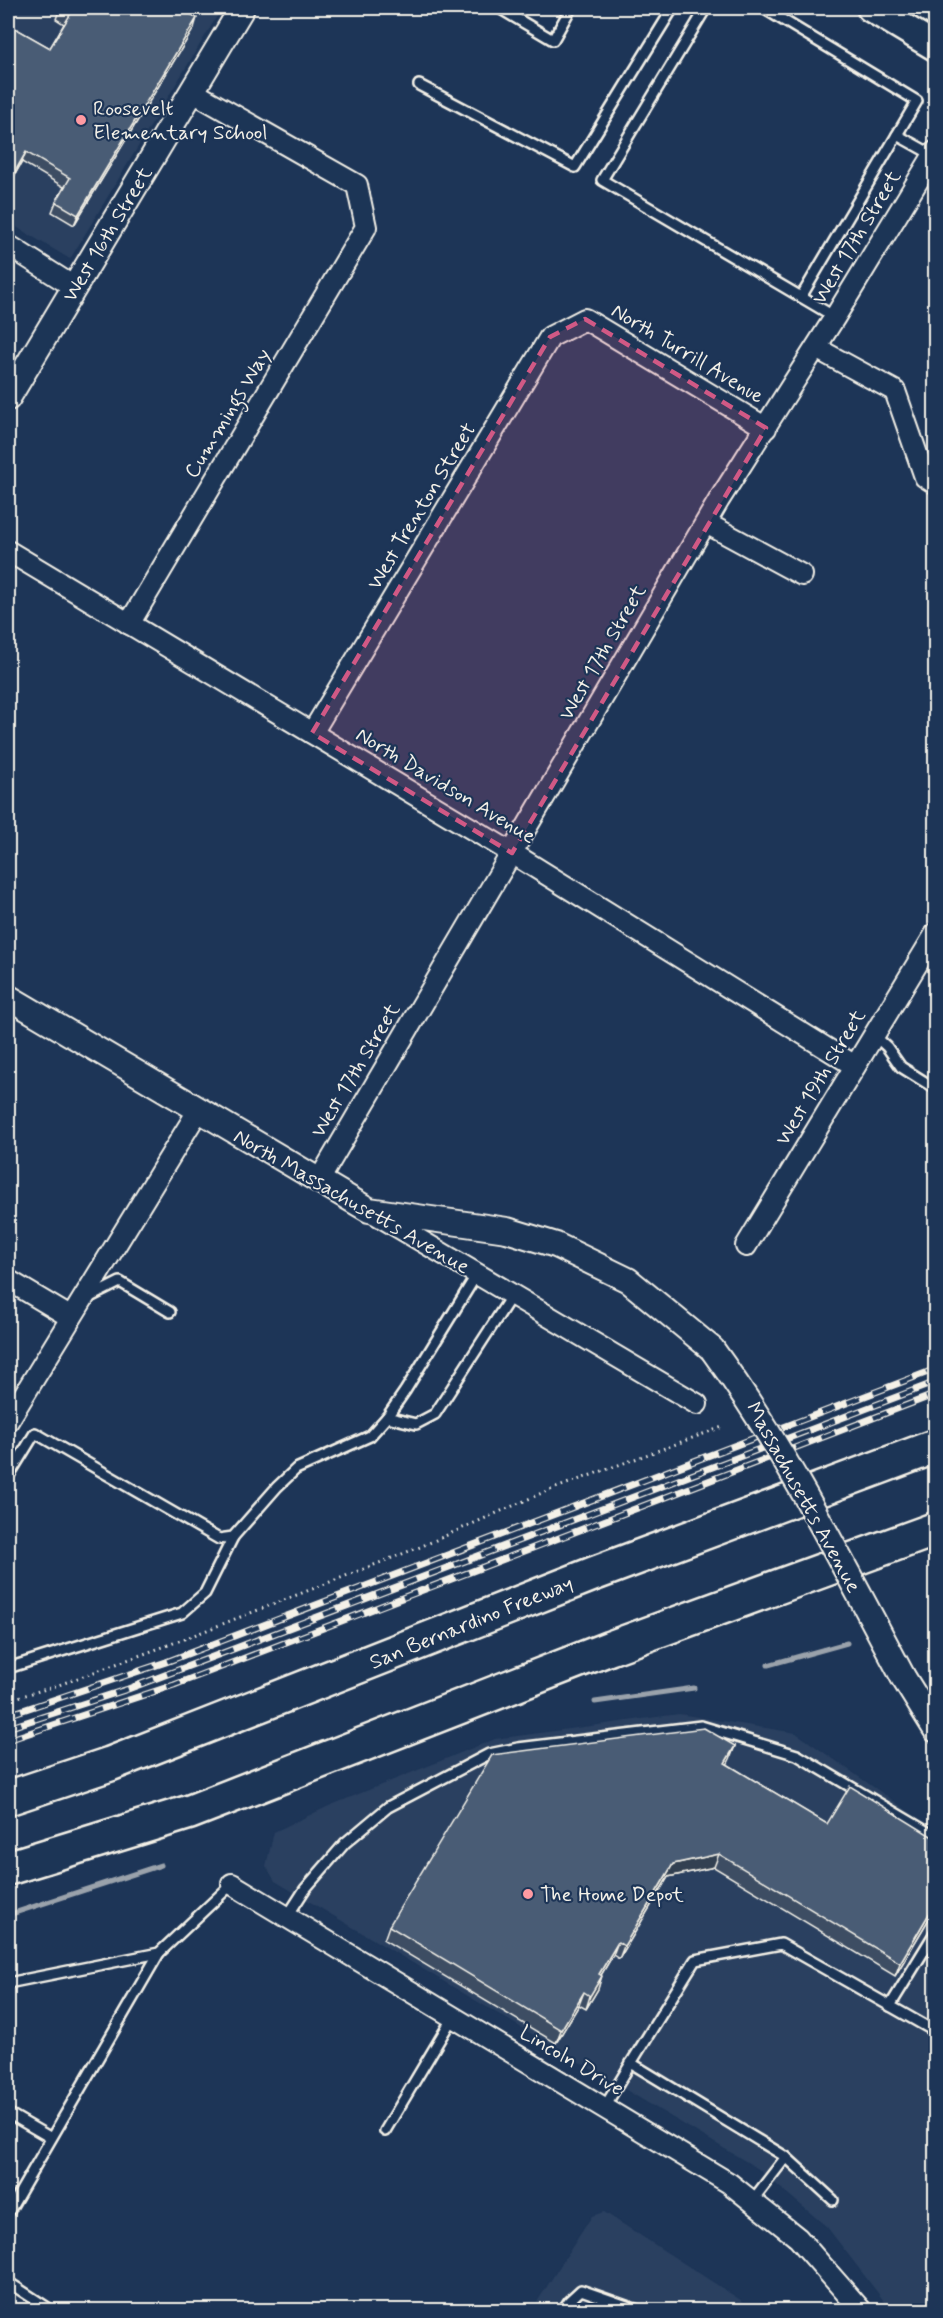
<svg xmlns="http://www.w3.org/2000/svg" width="943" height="2318" viewBox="0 0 943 2318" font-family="Mynerve,sans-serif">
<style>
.built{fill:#2a4060}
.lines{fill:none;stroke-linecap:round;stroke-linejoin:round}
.stream{stroke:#9aa2ab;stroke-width:5}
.service-casing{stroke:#f4f1e8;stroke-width:14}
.minor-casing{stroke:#f4f1e8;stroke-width:24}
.tertiary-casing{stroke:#f4f1e8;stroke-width:28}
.secondary-casing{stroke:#f4f1e8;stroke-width:32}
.motorway-casing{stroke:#f4f1e8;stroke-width:38}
.path{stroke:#f4f1e8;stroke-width:3;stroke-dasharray:1.5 4.5;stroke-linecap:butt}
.service{stroke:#1d3557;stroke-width:9}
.minor{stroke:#1d3557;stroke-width:20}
.tertiary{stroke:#1d3557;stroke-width:24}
.secondary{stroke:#1d3557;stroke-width:27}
.motorway{stroke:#1d3557;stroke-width:33}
.rail-casing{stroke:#f4f1e8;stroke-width:7}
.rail{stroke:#1d3557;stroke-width:4.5;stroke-dasharray:14;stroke-linecap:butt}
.tertiary-bridge-casing{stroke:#f4f1e8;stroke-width:28;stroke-linecap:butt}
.tertiary-bridge{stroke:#1d3557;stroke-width:24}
.wall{fill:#3e4e64;stroke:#f4f1e8;stroke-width:1.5}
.shaded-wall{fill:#324051;stroke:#f4f1e8;stroke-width:1.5}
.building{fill:#485b74;stroke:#f4f1e8;stroke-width:1.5}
.marked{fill:#d15985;fill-opacity:0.2;stroke:#d15985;stroke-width:4.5;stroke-dasharray:12 8;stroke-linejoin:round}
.poi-dot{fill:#ff9aa2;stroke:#1d3557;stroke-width:2}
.labels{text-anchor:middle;stroke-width:4.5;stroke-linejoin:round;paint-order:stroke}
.poi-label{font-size:21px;fill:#f4f1e8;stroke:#1d3557;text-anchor:start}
.street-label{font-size:21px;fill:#f4f1e8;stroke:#1d3557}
</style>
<rect width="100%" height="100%" fill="#1d3557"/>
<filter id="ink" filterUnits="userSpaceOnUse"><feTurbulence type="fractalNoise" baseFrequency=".0167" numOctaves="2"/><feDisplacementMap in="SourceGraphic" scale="12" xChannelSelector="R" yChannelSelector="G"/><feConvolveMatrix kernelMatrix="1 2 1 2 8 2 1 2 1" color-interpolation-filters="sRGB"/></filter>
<g filter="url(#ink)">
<g class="built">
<polygon points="8,8 222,8 70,259 8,222"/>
<polygon points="679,1714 796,1733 935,1830 935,2310 891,2310 827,2227 757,2168 275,1881 266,1866 274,1832 329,1806 495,1739"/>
<polygon points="604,2212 756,2310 532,2310 592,2216"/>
</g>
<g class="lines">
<g class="stream">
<polyline points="768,1665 847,1643"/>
<polyline points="595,1702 694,1688"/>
<polyline points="8,1915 161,1865"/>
</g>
<g class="service-casing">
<g id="service">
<polyline points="499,8 553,40 571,8"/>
<polyline points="706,8 602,180 835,317"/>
<polyline points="763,8 917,101 801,297"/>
<polyline points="419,85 575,167 673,8"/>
<polyline points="897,135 933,155"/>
<polyline points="874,1035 887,1047 901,1067 936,1089"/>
<polyline points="88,1298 120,1282 170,1312"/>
<polyline points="387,1417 416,1424 435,1414 512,1295"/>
<polyline points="8,1477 35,1433 219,1539 233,1537 277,1487 296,1469 370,1436 387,1417 405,1391 477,1274"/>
<polyline points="8,1668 182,1613 205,1593 233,1537"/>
<polyline points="287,1917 305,1889 345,1843 388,1807 489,1754 518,1748 701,1726 797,1755 936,1837"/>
<polyline points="8,1983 159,1953 232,1884"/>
<polyline points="890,2006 936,1931"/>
<polyline points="604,2108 631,2063"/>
<polyline points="8,2113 51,2138"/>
<polyline points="385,2131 453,2017"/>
<polyline points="833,2200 786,2157 631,2063 695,1960 781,1944 936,2032"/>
<polyline points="752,2201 786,2157"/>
<polyline points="8,2213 159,1953"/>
<polyline points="8,2282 51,2310"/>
<polyline points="563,2310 569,2301 581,2290 638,2310"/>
</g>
</g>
<g class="minor-casing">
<g id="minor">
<polyline points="8,245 74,287"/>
<polyline points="816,348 895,391 925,477 936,484"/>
<polyline points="706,523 802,575"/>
<polyline points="8,551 512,853 855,1066"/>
<polyline points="129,624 366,227 357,185 193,92"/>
<polyline points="312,733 550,337 585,319 766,428"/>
<polyline points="318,1182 719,500 835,317 936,151"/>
<polyline points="374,1213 697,1404"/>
<polyline points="746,1246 936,933"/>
<polyline points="8,1280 70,1317"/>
<polyline points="8,1421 198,1111"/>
<polyline points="232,1884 729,2183 798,2238 861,2310"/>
</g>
</g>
<g class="tertiary-casing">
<g id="tertiary">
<polyline points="8,398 242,8"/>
<polyline points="8,997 369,1210 507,1230 556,1245 628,1280 712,1349"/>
<polyline points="903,1677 936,1730"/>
</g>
</g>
<g class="secondary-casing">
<polyline id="secondary" points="871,8 936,47"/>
</g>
<g class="motorway-casing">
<g id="motorway">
<polyline points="8,1798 110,1764 593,1574 936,1446"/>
<polyline points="8,1868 190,1812 610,1648 936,1529"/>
</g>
</g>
<polyline class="path" points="8,1700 53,1687 171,1644 420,1547 542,1493 725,1426"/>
<use href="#service" class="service"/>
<use href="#minor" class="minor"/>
<use href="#tertiary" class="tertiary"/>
<use href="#secondary" class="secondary"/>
<use href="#motorway" class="motorway"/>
<g class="rail-casing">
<g id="rail">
<polyline points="8,1715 166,1662 936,1369"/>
<polyline points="8,1728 128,1689 936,1382"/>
<polyline points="8,1740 174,1685 936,1394"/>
</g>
</g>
<use href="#rail" class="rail"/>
<g class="tertiary-bridge-casing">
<path id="tertiary-bridge" d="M712 1349C787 1452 843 1565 903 1677"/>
</g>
<use href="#tertiary-bridge" class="tertiary-bridge"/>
</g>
<g class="wall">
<polygon points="60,8 194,28 74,225 52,212 56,202 64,187 22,162 8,187 8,24 50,48 64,24 56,19"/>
<polygon points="735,1746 727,1764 827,1824 936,1839 936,1907 895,1976 714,1867 668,1877 619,1959 613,1955 601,1975 598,1989 586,2009 579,2005 556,2043 384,1940 389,1926"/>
</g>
<g class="shaded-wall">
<polygon points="197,18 194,28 74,225 78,215"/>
<polygon points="26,152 22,162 8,187 10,180"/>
<polygon points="735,1746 730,1759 721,1777 725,1763"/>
<polygon points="719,1854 714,1867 668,1877 619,1959 624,1946 673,1864"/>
<polygon points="936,1902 936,1907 895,1976 900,1963"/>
<polygon points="618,1942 613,1955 594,1987 599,1974"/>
<polygon points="602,1976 598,1989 586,2009 590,1996"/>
<polygon points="584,1992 579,2005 556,2043 561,2030"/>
</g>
<g class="building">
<polygon points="59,8 180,8 197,18 78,215 56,202 70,178 26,152 10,180 8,179 8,24 50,48 70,15"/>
<polygon points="704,1728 735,1746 725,1763 827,1824 850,1786 936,1839 936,1902 900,1963 719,1854 673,1864 624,1946 618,1942 599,1974 602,1976 590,1996 584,1992 561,2030 389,1926 492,1755"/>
</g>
</g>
<path class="marked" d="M585 319 766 428 512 853 312 733 550 337Z"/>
<g class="poi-dot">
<circle cx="81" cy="120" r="6"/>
<circle cx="528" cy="1894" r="6"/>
</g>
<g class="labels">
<g class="poi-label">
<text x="93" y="115">Roosevelt<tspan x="93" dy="24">Elementary School</tspan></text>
<text x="540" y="1901">The Home Depot</text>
</g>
<g class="street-label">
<text transform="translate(107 234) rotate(-59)" y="7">West 16th Street</text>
<text transform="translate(856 237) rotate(-59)" y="7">West 17th Street</text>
<text transform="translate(688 353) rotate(31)" y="7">North Turrill Avenue</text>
<text transform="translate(227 413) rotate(-59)" y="7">Cummings Way</text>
<text transform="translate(421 506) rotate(-59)" y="7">West Trenton Street</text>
<text transform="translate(602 652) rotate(-60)" y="7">West 17th Street</text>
<text transform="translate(446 785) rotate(31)" y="7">North Davidson Avenue</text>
<text transform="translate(355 1070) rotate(-59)" y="7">West 17th Street</text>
<text transform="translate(820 1077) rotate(-59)" y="7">West 19th Street</text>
<text transform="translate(352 1201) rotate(30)" y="7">North Massachusetts Avenue</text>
<text transform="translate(804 1497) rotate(61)" y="7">Massachusetts Avenue</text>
<text transform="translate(471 1622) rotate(-22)" y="7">San Bernardino Freeway</text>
<text transform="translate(572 2060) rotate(31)" y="7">Lincoln Drive</text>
</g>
</g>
<rect width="943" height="2318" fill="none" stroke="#1d3557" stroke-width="30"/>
<rect x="15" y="15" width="913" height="2288" fill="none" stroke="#f4f1e8" stroke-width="2" filter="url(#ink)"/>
</svg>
